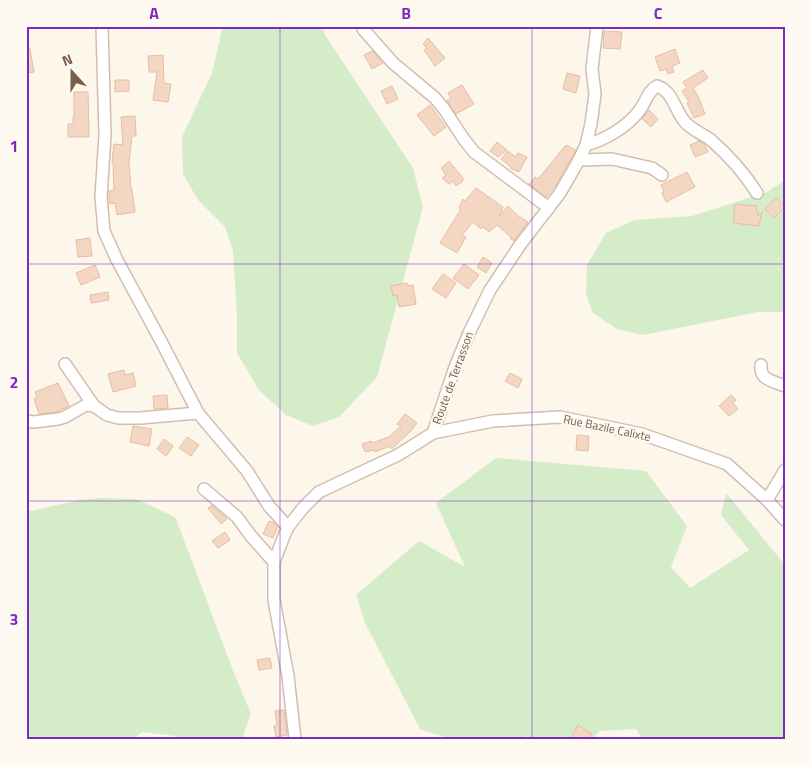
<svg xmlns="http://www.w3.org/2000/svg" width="811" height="765" viewBox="0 0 811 765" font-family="'Titillium Web',sans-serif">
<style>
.green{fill:#d5ecc8}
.building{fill:#f3d7c2;stroke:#e6bea2}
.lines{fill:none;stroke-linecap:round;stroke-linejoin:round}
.minor-casing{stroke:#d0bfaf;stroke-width:14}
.minor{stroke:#fff;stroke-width:11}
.grid{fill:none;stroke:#7b2cbf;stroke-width:1;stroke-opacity:0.55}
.labels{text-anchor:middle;stroke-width:4.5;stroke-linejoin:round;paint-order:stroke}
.street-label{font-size:12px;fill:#795e4c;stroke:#fffaf1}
.neatline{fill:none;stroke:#7b2cbf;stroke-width:2}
.grid-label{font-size:16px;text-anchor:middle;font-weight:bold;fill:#7b2cbf}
</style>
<rect width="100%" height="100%" fill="#fdf6eb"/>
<g class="green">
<polygon points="223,26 322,26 325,35 413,168 423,207 377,377 339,417 313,426 286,415 259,390 237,353 237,317 233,251 225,227 198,200 183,174 182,137 212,73"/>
<polygon points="785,180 785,312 758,312 643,335 617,329 593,313 586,294 587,265 606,233 634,220 692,216 767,192"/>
<polygon points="496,458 646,471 687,526 671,567 690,588 749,550 721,515 726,493 785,565 785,739 642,739 636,729 600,731 592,739 530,739 527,736 518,739 450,739 420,729 365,623 356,595 419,541 465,567 436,503"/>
<path d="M99 498 136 499 175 517C201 582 223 649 251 714L242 739H181L176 736 142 732 133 739H26V512L80 500Z"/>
</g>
<g class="building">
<polygon points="604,31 622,32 620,49 603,48"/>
<polygon points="428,38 445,58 435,66 424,50 427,48 423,44"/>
<polygon points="26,49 30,49 34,72 26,73"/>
<polygon points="675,49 680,63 672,66 674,72 668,74 666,69 660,71 655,57"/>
<polygon points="372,51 383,63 372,69 364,55"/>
<polygon points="163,55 164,83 171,84 168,102 153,100 157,72 149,72 148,56"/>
<polygon points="703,70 708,78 693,88 698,96 705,114 694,118 687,103 689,102 682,91 687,88 683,82"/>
<polygon points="567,73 580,76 576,93 563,89"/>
<polygon points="115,80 129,80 129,91 115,92"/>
<polygon points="462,85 474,104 456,114 447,100 451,98 448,93"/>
<polygon points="392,86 398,99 387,104 381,91"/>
<polygon points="74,92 88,92 89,137 68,137 68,124 73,124 73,117 74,117"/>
<polygon points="430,105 446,127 434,136 417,115"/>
<polygon points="649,110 658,119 651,127 642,119"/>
<polygon points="135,116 136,136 132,136 129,162 131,190 132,189 135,212 117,215 115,203 110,204 109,197 109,191 114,190 113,162 112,162 114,144 123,145 121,117"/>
<polygon points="699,141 705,145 708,152 695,157 690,145"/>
<polygon points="497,142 507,150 498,157 490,151"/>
<polygon points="566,145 576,150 555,187 546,197 529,184 535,177 538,179"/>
<polygon points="508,151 516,157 518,153 527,157 519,172 510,168 511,167 501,159"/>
<polygon points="449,161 463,178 463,181 456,186 453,181 449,184 442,178 446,175 441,168"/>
<polygon points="687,172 695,187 666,202 662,193 664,192 661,185"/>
<polygon points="476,188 503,207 499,216 508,206 517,215 528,222 514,241 510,238 511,237 497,225 489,232 483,227 481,229 473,222 462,235 466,237 457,253 440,243 461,209 459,208 463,199 465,201"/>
<polygon points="776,198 785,207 774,218 765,209"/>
<polygon points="735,204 756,206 758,216 762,212 759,226 733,223"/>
<polygon points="90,238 92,256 78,257 76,240"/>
<polygon points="483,257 492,263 486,273 477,267"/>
<polygon points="464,264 479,275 468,289 453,278"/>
<polygon points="95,265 100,277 81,285 76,273"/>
<polygon points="443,274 456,283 446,298 432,289"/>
<polygon points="407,283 407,286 413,285 416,304 399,307 397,295 393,296 391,286"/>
<polygon points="108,292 109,300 91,303 90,295"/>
<polygon points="124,370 125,375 133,373 136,386 113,392 108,374"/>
<polygon points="510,373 522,379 518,388 505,381"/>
<polygon points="58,383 69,406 56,412 39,414 34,399 37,398 35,392"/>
<polygon points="167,395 168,408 154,409 153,396"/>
<polygon points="731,395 736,400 733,403 738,409 729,416 719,406"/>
<polygon points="405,414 417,423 410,432 398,443 392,449 390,446 375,452 374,450 365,452 362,444 371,441 372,443 389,437 401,426 397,424"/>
<polygon points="133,426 152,429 149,446 130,442"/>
<polygon points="577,435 589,436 588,451 576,450"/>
<polygon points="187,437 199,445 191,456 179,448"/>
<polygon points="164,439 173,446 166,456 157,449"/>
<polygon points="212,505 227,519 221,524 208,508"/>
<polygon points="269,521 274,523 278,527 273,538 263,534"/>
<polygon points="225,532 230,540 218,548 212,541"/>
<polygon points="270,658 272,668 259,670 257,660"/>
<polygon points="284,710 287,735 276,737 274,726 277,725 275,711"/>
<polygon points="578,725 592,734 590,739 570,739"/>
</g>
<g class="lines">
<g class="minor-casing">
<g id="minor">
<polyline points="102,26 105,135 101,197 104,231 117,260 162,343 198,413 247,471 269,506 288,527"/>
<polyline points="363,29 393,63 435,98 444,109 463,138 474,152 549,208"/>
<path d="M586 145C605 140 627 127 639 111 646 103 647 91 657 86 673 91 675 111 685 122 692 130 703 134 711 140 728 155 745 174 757 193"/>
<polyline points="579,160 612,159 652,168 662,175"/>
<polyline points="65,364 94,406"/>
<path d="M761 365C759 380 773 381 785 386"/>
<polyline points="26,421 34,422 58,419 65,417 86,405 94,406 107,415 118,418 140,418 198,413"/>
<polyline points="433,433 493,421 560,417 642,434 727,464 767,500 785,520"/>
<polyline points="204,489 237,517 251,536 274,562"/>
<polyline points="767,500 785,470"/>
<polyline points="295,739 288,676 274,600 274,562 284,536 288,527 303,508 319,492 398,455 433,433 455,367 469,333 490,290 520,245 560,193 579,160 586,145 591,124 595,94 592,69 597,26"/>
</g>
</g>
<use href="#minor" class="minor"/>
</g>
<path class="grid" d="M280 26V739M532 26V739M26 264H785M26 501H785"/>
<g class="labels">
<g class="street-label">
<text transform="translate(453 378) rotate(-70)" y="4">Route de Terrasson</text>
<text transform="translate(607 428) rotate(12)" y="4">Rue Bazile Calixte</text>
</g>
</g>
<rect width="811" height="765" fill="none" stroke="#fffaf1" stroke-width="55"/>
<g transform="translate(72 72) rotate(339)" stroke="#fffaf1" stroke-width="4" paint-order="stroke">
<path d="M0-4L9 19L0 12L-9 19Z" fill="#795e4c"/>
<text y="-8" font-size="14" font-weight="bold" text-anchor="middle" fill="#795e4c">N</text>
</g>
<rect x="28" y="28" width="756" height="710" class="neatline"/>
<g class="grid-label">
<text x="154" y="19">A</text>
<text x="406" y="19">B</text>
<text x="658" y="19">C</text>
<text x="14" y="152">1</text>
<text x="14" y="388">2</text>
<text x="14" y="625">3</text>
</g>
</svg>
